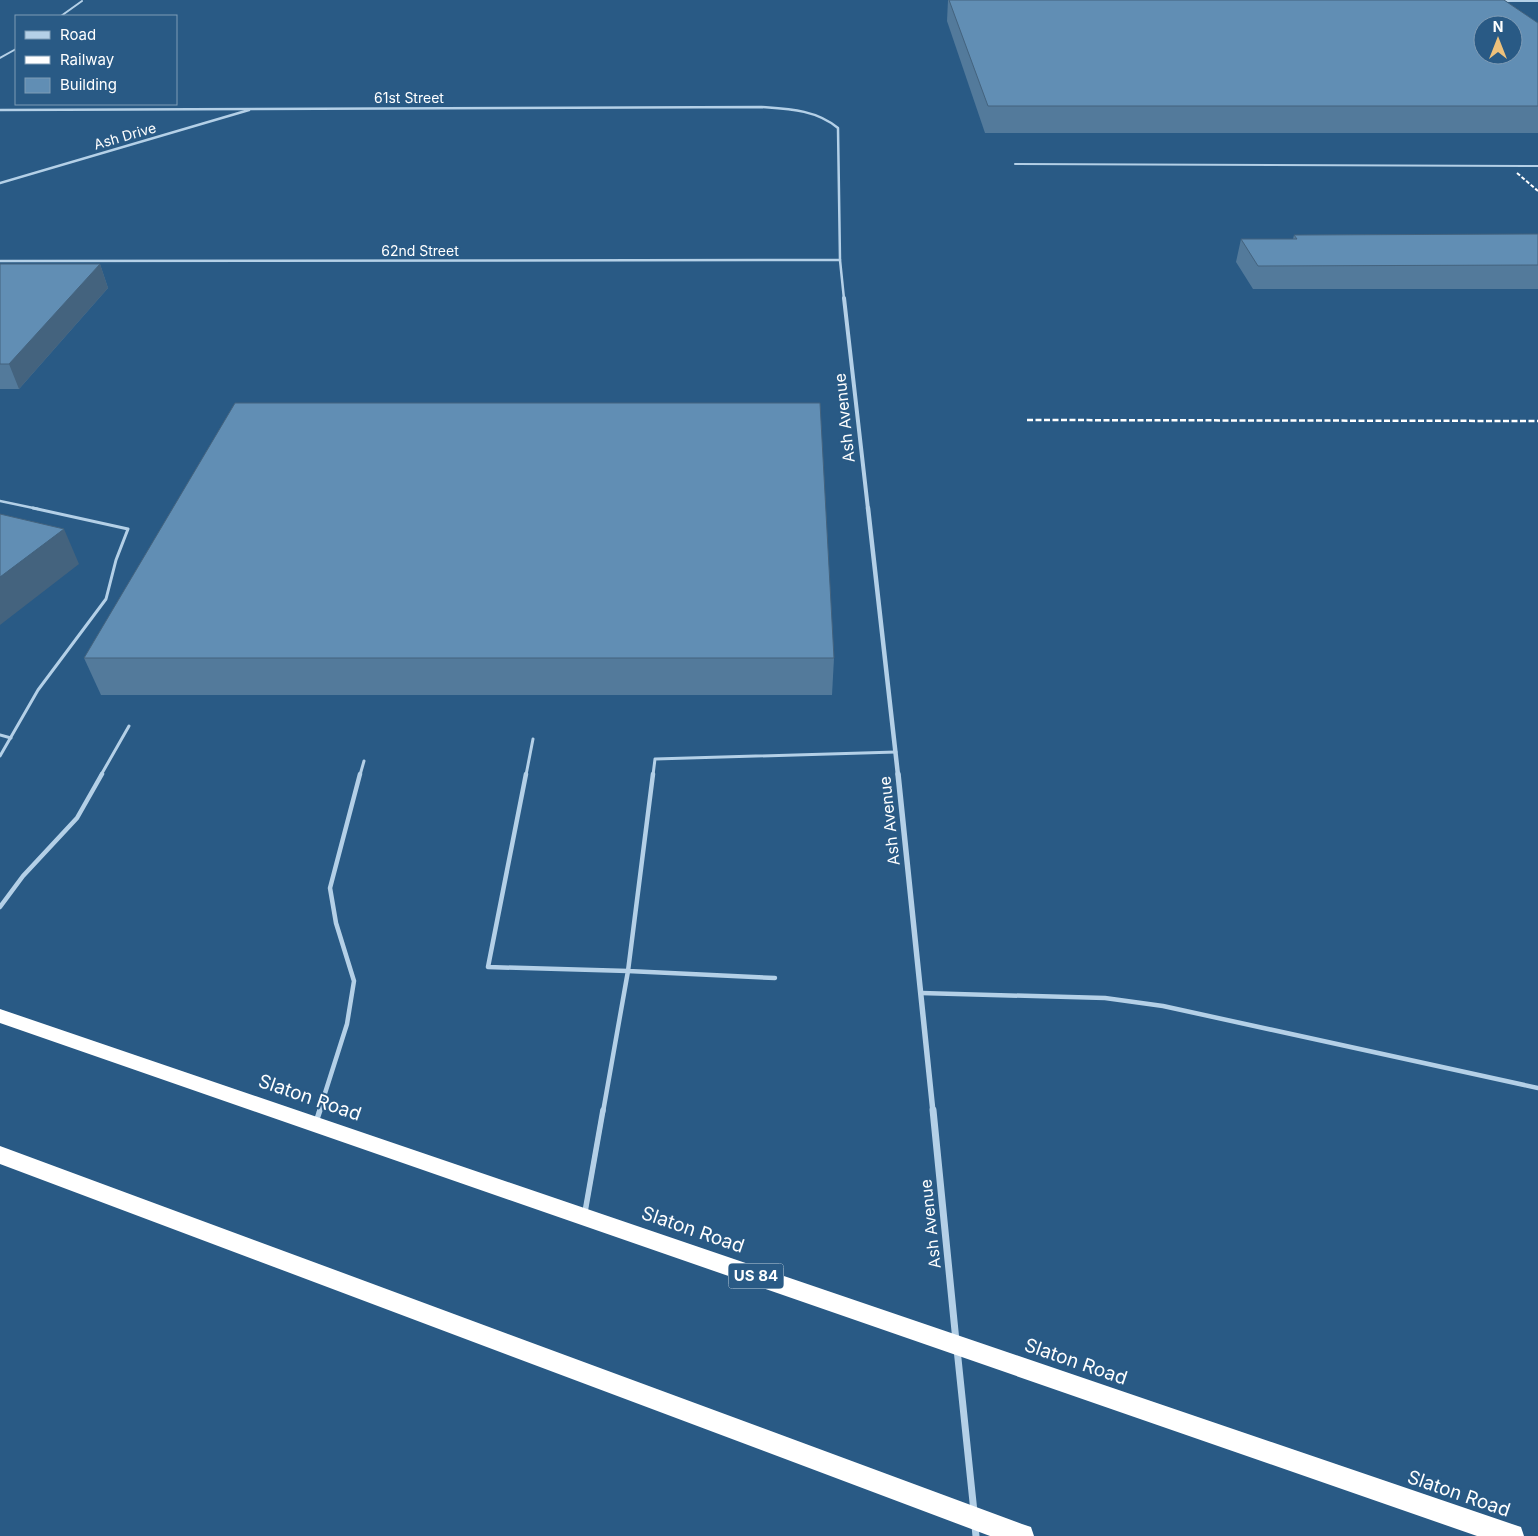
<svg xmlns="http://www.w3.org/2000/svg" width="1538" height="1536" viewBox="0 0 1538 1536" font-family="Inter,sans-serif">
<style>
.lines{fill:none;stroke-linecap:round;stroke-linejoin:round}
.lane-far4{stroke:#b4d0e7;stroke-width:2}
.lane-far3{stroke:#b4d0e7;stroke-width:2.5}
.lane-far2{stroke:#b4d0e7;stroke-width:3}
.lane-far1{stroke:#b4d0e7;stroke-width:4.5}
.lane{stroke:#b4d0e7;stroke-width:5.5}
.street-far4{stroke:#b4d0e7;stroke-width:2.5}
.street-far3{stroke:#b4d0e7;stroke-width:4}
.street-far2{stroke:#b4d0e7;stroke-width:4.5}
.street-far1{stroke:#b4d0e7;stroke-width:5.5}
.street{stroke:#b4d0e7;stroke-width:7}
.highway{fill:#fff;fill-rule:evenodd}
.rail-far1{stroke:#fff;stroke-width:2;stroke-dasharray:4 2;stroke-linecap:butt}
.rail{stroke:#fff;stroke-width:2.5;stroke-dasharray:6 2.5;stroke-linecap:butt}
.wall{fill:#537a9b}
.shaded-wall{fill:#44637e}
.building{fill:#618eb4;stroke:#44637e;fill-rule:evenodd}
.labels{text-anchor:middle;stroke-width:4;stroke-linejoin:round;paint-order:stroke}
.far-street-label{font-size:14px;fill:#fff;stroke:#295a85}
.shield{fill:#295a85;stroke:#bfceda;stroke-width:1}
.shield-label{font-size:15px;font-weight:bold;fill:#fff}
.street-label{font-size:16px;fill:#fff;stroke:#295a85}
.near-street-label{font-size:19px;fill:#fff;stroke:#295a85}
</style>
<rect width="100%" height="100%" fill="#295a85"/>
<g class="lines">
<g class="lane-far4">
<polyline points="1503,1 1538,1"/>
<polyline points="61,16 82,1"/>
<polyline points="0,58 16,49"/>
<polyline points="1015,164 1538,166"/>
</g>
<polyline class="lane-far3" points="0,501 38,509"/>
<g class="lane-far2">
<polyline points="0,735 11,738"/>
<polyline points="0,756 38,690 106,599 116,560 128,529 33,508"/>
<polyline points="101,775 129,726"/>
<polyline points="360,775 364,761"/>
<polyline points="526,775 533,739"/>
<polyline points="653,775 655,759 896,752"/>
</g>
<g class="lane-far1">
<polyline points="526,774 488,967 628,971 603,1112"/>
<polyline points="653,774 628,971 775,978"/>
<polyline points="0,907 23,876 77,818 102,774"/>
<polyline points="921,993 1105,998 1163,1006 1538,1088"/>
<polyline points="319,1112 347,1024 354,981 336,923 330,888 360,774"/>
</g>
<g class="lane">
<polyline points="316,1122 320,1110"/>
<polyline points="585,1212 603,1110"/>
</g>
<g class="street-far4">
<path d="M0 110 762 107C790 109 816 110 838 128L840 260 844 299"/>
<polyline points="0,183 249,110"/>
<polyline points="0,261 840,260"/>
</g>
<polyline class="street-far3" points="844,298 868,509"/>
<polyline class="street-far2" points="868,508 898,775"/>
<polyline class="street-far1" points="898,774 933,1112"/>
<g class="street">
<polyline points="933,1110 956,1341"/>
<polyline points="957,1349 974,1512"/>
<polyline points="975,1526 976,1536"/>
</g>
<g class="highway">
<polygon points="0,1009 1512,1524 1521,1527 1524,1536 1477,1536 0,1023"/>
<polygon points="0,1146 1022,1524 1031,1527 1034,1536 990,1536 0,1164"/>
</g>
<polyline class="rail-far1" points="1517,173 1538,191"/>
<polyline class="rail" points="1027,420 1538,421"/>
</g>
<g class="wall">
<polygon points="948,0 1504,0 1538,23 1538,133 985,133 947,21"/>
<polygon points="1538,234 1538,289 1253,289 1236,262 1241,239 1293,239 1294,235"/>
<polygon points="0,264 100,264 108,288 19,389 0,389"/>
<polygon points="84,658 834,658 832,695 101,695"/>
</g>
<g class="shaded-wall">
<polygon points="100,264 108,288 19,389 9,364"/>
<polygon points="64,529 79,564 0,625 0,577"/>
</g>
<g class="building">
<path d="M949 0H1504L1538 23V106H988ZM1483 25H1513V55H1483Z"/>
<polygon points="1538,234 1538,265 1258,266 1241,239 1297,239 1294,235"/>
<polygon points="0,264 100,264 9,364 0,364"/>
<polygon points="235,403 820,403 834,658 84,658"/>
<polygon points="0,514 64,529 0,577"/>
</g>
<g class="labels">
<g class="far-street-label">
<text x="409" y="103">61st Street</text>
<text transform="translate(125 136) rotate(-16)" y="5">Ash Drive</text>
<text x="420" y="256">62nd Street</text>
</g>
<rect class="shield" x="728.5" y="1263.5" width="55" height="25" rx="4"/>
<g class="shield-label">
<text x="756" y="1281">US 84</text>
</g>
<g class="street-label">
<text transform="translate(844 418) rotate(-96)" y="6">Ash Avenue</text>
<text transform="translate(889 821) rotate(-96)" y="6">Ash Avenue</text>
<text transform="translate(930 1224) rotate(-96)" y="6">Ash Avenue</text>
</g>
<g class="near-street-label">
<text transform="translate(310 1097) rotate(19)" y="7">Slaton Road</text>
<text transform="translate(693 1229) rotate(19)" y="7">Slaton Road</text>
<text transform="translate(1076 1361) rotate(19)" y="7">Slaton Road</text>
<text transform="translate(1459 1493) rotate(19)" y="7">Slaton Road</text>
</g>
</g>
<rect x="15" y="15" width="162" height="90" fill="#295a85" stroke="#7f9cb6"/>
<rect x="25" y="31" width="25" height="8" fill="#b4d0e7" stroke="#7f9cb6"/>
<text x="60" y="40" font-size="15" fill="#ffffff">Road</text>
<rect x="25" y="56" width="25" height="8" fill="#ffffff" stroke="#7f9cb6"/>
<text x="60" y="65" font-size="15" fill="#ffffff">Railway</text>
<rect x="25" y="78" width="25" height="15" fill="#618eb4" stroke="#7f9cb6"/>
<text x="60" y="90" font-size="15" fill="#ffffff">Building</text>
<g transform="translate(1498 40)"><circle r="24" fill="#295a85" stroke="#7f9cb6"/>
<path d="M0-4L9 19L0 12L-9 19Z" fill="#eec17b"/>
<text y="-8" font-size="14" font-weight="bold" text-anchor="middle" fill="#ffffff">N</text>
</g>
</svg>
